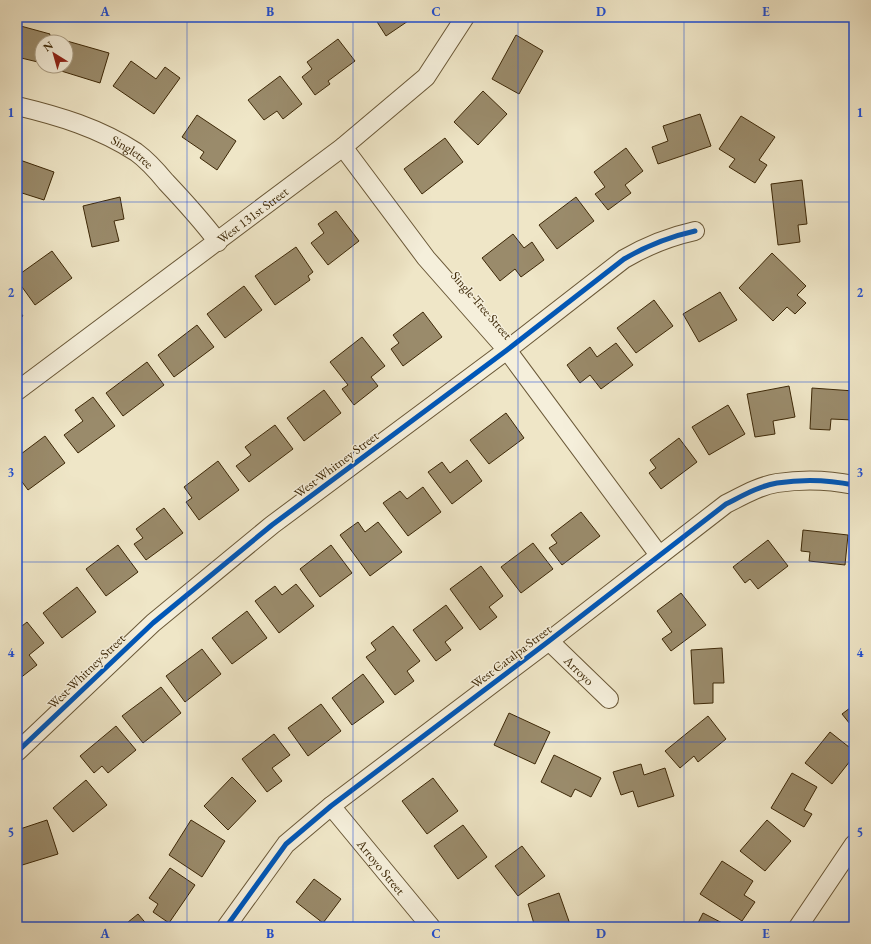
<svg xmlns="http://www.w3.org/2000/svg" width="871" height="944" viewBox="0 0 871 944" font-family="'EB Garamond',serif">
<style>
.building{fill:#9a8b6b;stroke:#3d2807}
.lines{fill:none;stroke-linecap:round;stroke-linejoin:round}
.street-casing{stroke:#6a5837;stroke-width:20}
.street{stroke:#f5efdb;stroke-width:18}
.cycleway-casing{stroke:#f5efdb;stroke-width:8}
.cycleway{stroke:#0057b8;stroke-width:5}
.grid{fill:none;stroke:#1d4ed8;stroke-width:1;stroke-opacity:0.55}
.labels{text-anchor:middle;stroke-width:3;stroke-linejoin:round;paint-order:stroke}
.street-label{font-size:13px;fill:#3d2807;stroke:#f5efdb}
.neatline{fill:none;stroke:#1d4ed8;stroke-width:1.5}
.grid-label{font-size:13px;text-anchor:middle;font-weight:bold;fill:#1d4ed8}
</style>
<rect width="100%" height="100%" fill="#efe6c7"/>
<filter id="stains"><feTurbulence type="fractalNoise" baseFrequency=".005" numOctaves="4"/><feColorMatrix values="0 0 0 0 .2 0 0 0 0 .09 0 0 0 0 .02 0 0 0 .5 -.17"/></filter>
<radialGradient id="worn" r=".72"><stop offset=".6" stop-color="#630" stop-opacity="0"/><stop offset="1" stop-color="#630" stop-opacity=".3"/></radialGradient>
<g class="building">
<polygon points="374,17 414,17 386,36"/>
<polygon points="17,25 50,34 48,42 42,42 42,63 17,57"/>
<polygon points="516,35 543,51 519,94 492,79"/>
<polygon points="338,39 355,61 328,81 330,84 315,95 302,77 312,69 307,62"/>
<polygon points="67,41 109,53 100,83 58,70 60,66 66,66"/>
<polygon points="131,61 156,79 165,67 180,78 154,114 113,86"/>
<polygon points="280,76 302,104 283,119 277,111 264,120 248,100"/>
<polygon points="483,91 507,114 478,145 454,122"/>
<polygon points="700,114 711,146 658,164 652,147 668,141 663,126"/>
<polygon points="197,115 236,141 217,170 200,158 204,152 182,137"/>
<polygon points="741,116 775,137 759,160 767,165 755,183 729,167 735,159 719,149"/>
<polygon points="445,138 463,162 422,194 404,169"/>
<polygon points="626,148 643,171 625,185 631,193 608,210 595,194 605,187 594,172"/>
<polygon points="17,159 54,172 44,200 22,193 19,201 17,200"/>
<polygon points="802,180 807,224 798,225 800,242 778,245 771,184"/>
<polygon points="120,197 124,219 114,221 119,241 92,247 83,206"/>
<polygon points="576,197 594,221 557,249 539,225"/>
<polygon points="336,211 359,241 328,265 311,243 324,233 318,224"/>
<polygon points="513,234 524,248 532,242 544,260 521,277 515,269 500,281 482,258"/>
<polygon points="296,247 313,272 308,276 310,280 275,305 255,276"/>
<polygon points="52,251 72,278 35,305 17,280 17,276"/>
<polygon points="772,253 806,286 797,295 806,303 795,314 787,307 773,321 739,288"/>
<polygon points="244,286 262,310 225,338 207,314"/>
<polygon points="720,292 737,320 699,342 683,314"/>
<polygon points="654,300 673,326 636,353 617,328"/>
<polygon points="17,308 23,316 17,320"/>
<polygon points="423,312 442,337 403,366 391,349 399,343 393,335"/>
<polygon points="197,325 214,347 174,377 158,355"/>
<polygon points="362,337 385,366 371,377 378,386 354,405 342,389 348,385 330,362"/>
<polygon points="616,343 633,365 601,389 590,375 580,383 567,365 590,347 597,357"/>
<polygon points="147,362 164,385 123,416 106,393"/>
<polygon points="789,386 795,417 773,421 775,434 755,437 747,394"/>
<polygon points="812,388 854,391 853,420 831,419 830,430 810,429"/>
<polygon points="324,390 341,413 304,441 287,418"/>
<polygon points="93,397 115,426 78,453 64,435 83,421 75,410"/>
<polygon points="728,405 745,434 709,455 692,427"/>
<polygon points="506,413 524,438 489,464 470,440"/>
<polygon points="275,425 293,449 249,482 236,466 251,455 245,447"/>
<polygon points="45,436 65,463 28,490 17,475 17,457"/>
<polygon points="679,438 697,462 661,489 649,473 656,468 650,460"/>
<polygon points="467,460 482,481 452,504 428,472 442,462 450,473"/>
<polygon points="218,461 239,490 199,520 186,502 192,498 184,487"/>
<polygon points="423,487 441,512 408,536 383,503 400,491 407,499"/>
<polygon points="164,508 183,533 146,560 134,544 143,538 136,529"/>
<polygon points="581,512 600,536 562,565 549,548 557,543 551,535"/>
<polygon points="358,522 365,532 378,522 402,552 370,576 340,535"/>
<polygon points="803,530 848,535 845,565 809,561 810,552 801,551"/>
<polygon points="768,540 788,566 758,589 750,579 745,583 733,567"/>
<polygon points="533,543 553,569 521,593 501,567"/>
<polygon points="118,545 138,572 106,596 86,569"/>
<polygon points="331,545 352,573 320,597 300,569"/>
<polygon points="481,566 503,596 489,607 497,617 480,630 450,589"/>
<polygon points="296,584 314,606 279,633 255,601 275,586 282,595"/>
<polygon points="77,587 96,612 62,638 43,613"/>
<polygon points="681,593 706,625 671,651 662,639 672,632 657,611"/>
<polygon points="446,605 463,628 445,642 451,650 436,661 413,630"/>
<polygon points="247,611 267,638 232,664 212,638"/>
<polygon points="27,622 44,643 29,655 37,665 19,679 17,676 17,630"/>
<polygon points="393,626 420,661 407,671 414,681 395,695 366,657 376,650 371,643"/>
<polygon points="722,648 724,683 713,683 713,703 694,704 691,650"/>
<polygon points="202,649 221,674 185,702 166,676"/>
<polygon points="363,674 384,702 352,725 332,698"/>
<polygon points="161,687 181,713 143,743 122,716"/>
<polygon points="321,704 341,731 308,756 288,728"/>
<polygon points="854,705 854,729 842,714"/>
<polygon points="509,713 550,732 535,764 494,745"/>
<polygon points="708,716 726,739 698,762 694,756 680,768 665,751"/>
<polygon points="116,726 136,750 108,773 102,766 94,773 80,756"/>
<polygon points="830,732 854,751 854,756 832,784 805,763"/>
<polygon points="274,734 290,755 272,768 282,781 267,792 242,759"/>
<polygon points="554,755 601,778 591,797 575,789 571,797 541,782"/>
<polygon points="641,764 644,775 665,768 674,796 638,807 633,791 621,795 613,772"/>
<polygon points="792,773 817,787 804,810 812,814 804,827 771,808"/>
<polygon points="232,777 256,801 228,830 204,806"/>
<polygon points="433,778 458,811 427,834 402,801"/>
<polygon points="86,780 107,805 73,832 53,808"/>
<polygon points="47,820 58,854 19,866 17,859 17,830"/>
<polygon points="191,820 225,841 202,877 169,855"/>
<polygon points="767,820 791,841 765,871 740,851"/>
<polygon points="463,825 487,857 458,879 434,846"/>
<polygon points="522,846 545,876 518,896 495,866"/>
<polygon points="722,861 753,881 744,895 755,902 742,921 700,894"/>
<polygon points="170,868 195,885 169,923 153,912 158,904 149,898"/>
<polygon points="314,879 341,899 323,923 296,902"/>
<polygon points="559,893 571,927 535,927 528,904"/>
<polygon points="703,913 728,926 728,927 696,927"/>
<polygon points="138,914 149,927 122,927"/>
</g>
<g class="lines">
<g class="street-casing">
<g id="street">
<path id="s1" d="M17 106C59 116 99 128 136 152 147 160 157 171 166 182 184 201 202 221 218 242"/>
<polyline points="343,147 426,258 507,350 659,555"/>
<path id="s2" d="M17 391 343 147 426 77 465 17"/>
<path id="s3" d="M549 641 609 699"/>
<path d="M17 752 153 623 272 525 507 350 624 259C648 245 668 237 695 231"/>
<path id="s4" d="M331 806 431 927"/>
<path d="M226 927 286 844 331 806 549 641 726 504C742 496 759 486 777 483 802 479 830 480 854 485"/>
<polyline points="798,927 854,844"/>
</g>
</g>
<use href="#street" class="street"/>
<g class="cycleway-casing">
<g id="cycleway">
<path d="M17 752 153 623 272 525 507 350 624 259C648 245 668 237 695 231"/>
<path d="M226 927 286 844 331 806 549 641 726 504C742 496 759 486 777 483 802 479 830 480 854 485"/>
</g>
</g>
<use href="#cycleway" class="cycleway"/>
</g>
<path class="grid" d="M187 17V927M353 17V927M518 17V927M684 17V927M17 202H854M17 382H854M17 562H854M17 742H854"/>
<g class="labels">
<g class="street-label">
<text dy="5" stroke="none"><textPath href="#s1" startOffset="125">Singletree</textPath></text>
<text dy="5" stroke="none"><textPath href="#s2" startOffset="294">West 131st Street</textPath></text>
<text transform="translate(482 305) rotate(49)" y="5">Single Tree Street</text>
<text transform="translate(336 464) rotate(-37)" y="5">West Whitney Street</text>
<text transform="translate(511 656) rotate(-37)" y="5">West Catalpa Street</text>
<text dy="5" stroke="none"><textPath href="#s3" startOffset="42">Arroyo</textPath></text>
<text transform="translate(86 671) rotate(-44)" y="5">West Whitney Street</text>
<text dy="5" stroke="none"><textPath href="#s4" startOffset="79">Arroyo Street</textPath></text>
</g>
</g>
<rect width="871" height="944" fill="none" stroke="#efe6c7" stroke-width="44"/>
<g transform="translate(54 54) rotate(323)"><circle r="19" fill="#f5efdb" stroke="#ab9f86"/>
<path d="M0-3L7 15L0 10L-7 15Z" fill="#8f2418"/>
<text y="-6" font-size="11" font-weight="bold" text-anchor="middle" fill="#3d2807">N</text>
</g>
<rect x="22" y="22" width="827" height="900" class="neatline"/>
<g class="grid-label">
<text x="105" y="16">A</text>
<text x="270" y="16">B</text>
<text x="436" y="16">C</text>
<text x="601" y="16">D</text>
<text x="766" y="16">E</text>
<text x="11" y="117">1</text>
<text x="860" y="117">1</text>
<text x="11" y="297">2</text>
<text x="860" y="297">2</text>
<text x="11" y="477">3</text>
<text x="860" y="477">3</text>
<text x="11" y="657">4</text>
<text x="860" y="657">4</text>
<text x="11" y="837">5</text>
<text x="860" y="837">5</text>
<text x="105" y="938">A</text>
<text x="270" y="938">B</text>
<text x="436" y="938">C</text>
<text x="601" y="938">D</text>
<text x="766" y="938">E</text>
</g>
<rect width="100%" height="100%" filter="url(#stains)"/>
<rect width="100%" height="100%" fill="url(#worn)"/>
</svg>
